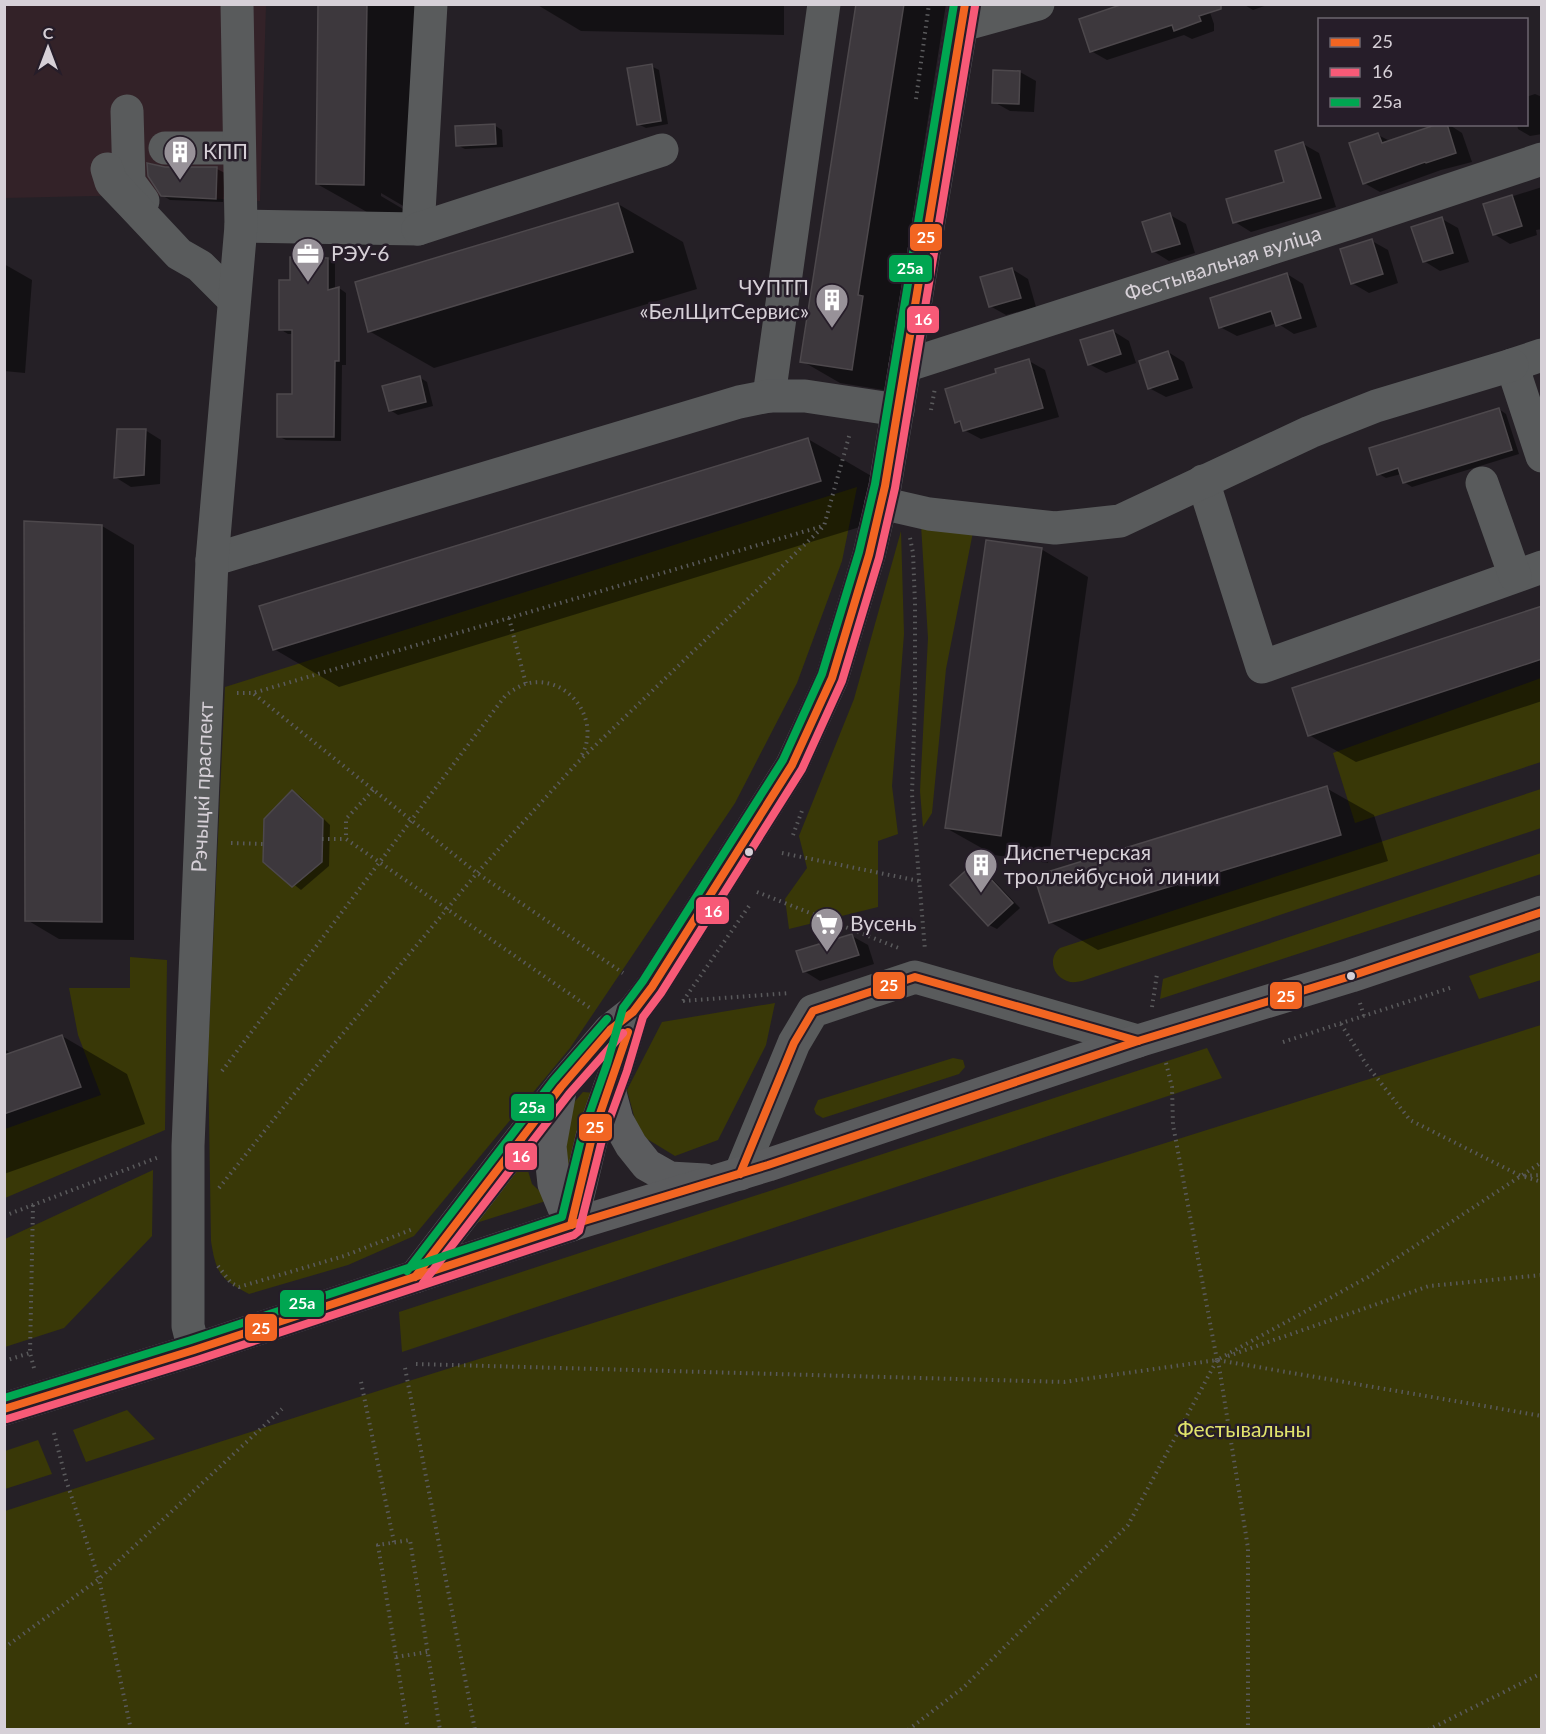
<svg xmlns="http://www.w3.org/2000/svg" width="1546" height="1734" viewBox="0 0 1546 1734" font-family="Lato,sans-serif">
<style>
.education{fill:#332228}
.green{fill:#393807}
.shadow{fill:#0007}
.building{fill:#3d383d;stroke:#4d484c;stroke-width:1.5}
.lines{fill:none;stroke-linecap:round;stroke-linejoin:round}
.path{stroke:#5a5a5c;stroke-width:4;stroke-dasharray:1.5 4.5;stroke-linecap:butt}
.minor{stroke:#595b5c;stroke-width:33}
.major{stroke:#5b5c5e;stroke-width:33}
.bus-1-casing{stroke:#261d29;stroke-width:12}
.bus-2-casing{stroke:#261d29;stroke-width:12}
.bus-3-casing{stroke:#261d29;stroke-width:12}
.bus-1{stroke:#f26522;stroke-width:8}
.bus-2{stroke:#f75a77;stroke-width:8}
.bus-3{stroke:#00a651;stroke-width:8}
.bus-dot{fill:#d6d0d7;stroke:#261d29;stroke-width:2}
.labels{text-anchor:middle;stroke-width:5;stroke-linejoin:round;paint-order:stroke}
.poi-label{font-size:21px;fill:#d6d0d7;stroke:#261d29;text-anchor:start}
.street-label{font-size:21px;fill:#d6d0d7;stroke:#261d29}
.park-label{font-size:21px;fill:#e1e36c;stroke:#261d29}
.line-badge{stroke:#261d29;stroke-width:2}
.badge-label{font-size:16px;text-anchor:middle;font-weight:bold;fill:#fff}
</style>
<rect width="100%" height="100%" fill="#252026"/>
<polygon class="education" points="4,5 266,5 260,201 141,195 5,198"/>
<g class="green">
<path d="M857 487 842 561 797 683 735 803 570 1048 414 1236 348 1265 249 1294C220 1279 216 1273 211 1241L208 1054 225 687Z"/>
<polygon points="921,525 973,532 946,669 932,813 923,827 920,791 928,638"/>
<polygon points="901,531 904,634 892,786 898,834 878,841 878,907 789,929 785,899 807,868 799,836 854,699"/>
<polygon points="1541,678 1541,762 1355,823 1333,753"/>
<path d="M1541 789V828L1082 981C1077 982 1072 983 1067 981 1052 976 1048 957 1060 948Z"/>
<polygon points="1541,853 1541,874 1160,999 1163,979"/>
<polygon points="1541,952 1541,980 1479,999 1469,976"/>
<polygon points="130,957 167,960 165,1130 5,1198 5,1129 101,1095 78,1035 69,988 130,988"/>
<polygon points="775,1003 766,1045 718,1140 675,1156 639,1134 627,1090 662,1022"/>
<polygon points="1541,1025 1541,1729 5,1729 5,1511 412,1380"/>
<polygon points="1207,1048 1222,1078 402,1352 399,1312"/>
<polygon points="953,1058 963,1060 965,1067 959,1074 823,1118 816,1114 814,1109 818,1100"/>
<polygon points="583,1092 594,1093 573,1170 561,1164 569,1108"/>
<polygon points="535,1144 526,1164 532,1184 549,1200 473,1224"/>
<polygon points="153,1170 152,1236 64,1328 5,1347 5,1239"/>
<polygon points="127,1410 155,1439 86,1462 73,1430"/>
<polygon points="38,1440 52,1474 5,1489 5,1451"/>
</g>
<g class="shadow">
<polygon points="319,4 432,4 429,221 381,193 381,196 425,222 383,221 317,184"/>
<polygon points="536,4 784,4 784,35 581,31"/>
<polygon points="857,4 946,4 897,317 890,391 840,383 802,361"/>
<polygon points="1207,4 1214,24 1214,31 1192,39 1184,35 1107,60 1091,51"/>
<polygon points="1243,4 1270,4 1253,10"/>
<polygon points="651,66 659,70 668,124 646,128 638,124"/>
<polygon points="1020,72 1036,81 1034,112 1010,111 994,102"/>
<polygon points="1535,94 1542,97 1542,134 1530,136 1518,129 1517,124 1526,124 1526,97"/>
<polygon points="1443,124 1448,124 1462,133 1472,162 1441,170 1380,192 1364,183 1378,135 1390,141"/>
<polygon points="494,125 502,130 503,147 465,149 457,145"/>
<polygon points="1303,144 1319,153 1336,207 1251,232 1235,222 1286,183"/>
<polygon points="165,168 217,169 225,173 223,202 170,200 162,195"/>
<polygon points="1542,187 1542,229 1536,230 1537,235 1510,244 1494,234 1485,205"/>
<polygon points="618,204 683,242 697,289 434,368 369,331"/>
<polygon points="1170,215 1186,224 1195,253 1169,261 1153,251"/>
<polygon points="1442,219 1458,228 1469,262 1440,271 1424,261"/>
<polygon points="1372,241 1388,250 1398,283 1369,293 1352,283"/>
<polygon points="328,259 335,263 335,290 339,288 346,293 346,365 342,365 341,441 286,440 278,436 293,396 294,334 288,334 280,329 291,282"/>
<polygon points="4,264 32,280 25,373 4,371"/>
<polygon points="1012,269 1028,279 1036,307 1006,315 990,306"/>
<polygon points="1287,274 1303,284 1317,327 1294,334 1277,323 1237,336 1220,327"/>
<polygon points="1113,331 1129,341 1136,363 1106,373 1089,364"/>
<polygon points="1168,352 1184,362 1193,388 1166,397 1149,388"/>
<polygon points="1029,361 1045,370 1059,417 981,439 964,430 963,425 957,422"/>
<polygon points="419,377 427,382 433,406 398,415 390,410"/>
<polygon points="1499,409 1506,414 1519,454 1412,487 1404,482 1401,474 1386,478 1379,474"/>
<polygon points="145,430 161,440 160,484 131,487 115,477"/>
<polygon points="808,439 873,477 886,519 339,687 274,649"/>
<polygon points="102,526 134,545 134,940 59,939 27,920"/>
<polygon points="1041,549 1088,577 1048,863 994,855 946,828"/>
<polygon points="1542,608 1542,701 1356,762 1309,735"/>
<polygon points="1326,788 1374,815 1388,861 1098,950 1050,922"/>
<polygon points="293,791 300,796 330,825 329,866 301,890 265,862"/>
<polygon points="975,864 982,868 1020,908 997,929 989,925 952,885"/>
<polygon points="852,936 868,945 874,964 820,981 804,971"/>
<polygon points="62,1036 127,1074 145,1124 4,1174 4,1049 12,1054"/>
</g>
<g class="building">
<polygon points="318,4 367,4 364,185 316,184"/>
<polygon points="856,4 904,4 858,295 863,296 852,370 800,362"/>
<polygon points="1123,4 1221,4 1221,9 1199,16 1201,21 1174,31 1172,25 1090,52 1079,19"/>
<polygon points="652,64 661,121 637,125 627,68"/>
<polygon points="993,70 1020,71 1019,104 992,103"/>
<polygon points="495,124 496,144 456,146 455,126"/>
<polygon points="1438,124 1447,124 1456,153 1426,163 1425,162 1363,184 1349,143 1378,133 1382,143"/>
<polygon points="1303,142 1321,198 1233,223 1226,199 1284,182 1275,151"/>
<polygon points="147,163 165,167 217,167 216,199 161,196 148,176"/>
<polygon points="1512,195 1522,226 1493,235 1483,204"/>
<polygon points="618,203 633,252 368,332 355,282"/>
<polygon points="1170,213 1180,244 1152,252 1142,222"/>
<polygon points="1442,217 1453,253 1423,262 1411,227"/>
<polygon points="1372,239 1383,274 1351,284 1340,249"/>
<polygon points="290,257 328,258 328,290 339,287 339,361 335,361 334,437 277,437 277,394 292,394 292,330 279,330 279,280 290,280"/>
<polygon points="1012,268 1021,298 989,307 980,277"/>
<polygon points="1287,273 1301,318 1276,326 1271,311 1219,328 1210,298"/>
<polygon points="1113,330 1121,354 1088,365 1080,340"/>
<polygon points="1168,351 1178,379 1148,389 1139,361"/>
<polygon points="1029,359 1043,408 963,431 960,421 955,423 945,389 996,373 995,369"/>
<polygon points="420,376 426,402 389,411 382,386"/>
<polygon points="1499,408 1512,450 1403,483 1398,468 1377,475 1369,448"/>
<polygon points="117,429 146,429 144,475 114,478"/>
<polygon points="808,438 821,481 273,650 259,606"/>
<polygon points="24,521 102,525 102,922 25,921"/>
<polygon points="986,540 1042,548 1001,836 945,828"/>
<polygon points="1542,606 1542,659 1308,736 1292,688"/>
<polygon points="1327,786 1341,835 1049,923 1034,876"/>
<polygon points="292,790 323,819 322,862 292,887 263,862 264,819"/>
<polygon points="975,862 1013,903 988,926 950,885"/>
<polygon points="852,934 859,955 803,972 796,951"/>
<polygon points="62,1035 81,1087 4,1114 4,1055"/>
</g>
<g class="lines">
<g class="path">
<polyline points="916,99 929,4"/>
<polyline points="931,410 935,388"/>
<polyline points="910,538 913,553 915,603 915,699 912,794 925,950"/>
<polyline points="509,618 526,684"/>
<polyline points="237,693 253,693 823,526"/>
<polyline points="254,694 477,873 623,973"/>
<polyline points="373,790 346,819 346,839 590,1008"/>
<polyline points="793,835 803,808"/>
<polyline points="322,839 346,839"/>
<polyline points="231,843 263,844"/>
<polyline points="782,853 919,881"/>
<polyline points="757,892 901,949"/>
<polyline points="683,1001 790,993"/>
<polyline points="683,1001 749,906"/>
<polyline points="1360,1003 1364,1016"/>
<polyline points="1152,1007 1157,974"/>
<polyline points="1341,1024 1366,1064 1410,1120 1521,1176 1542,1175"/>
<polyline points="1283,1042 1450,988"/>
<polyline points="1166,1063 1172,1087 1173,1125 1217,1360"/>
<path d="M222 1071 505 696C511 691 518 687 525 684 567 672 604 721 580 758"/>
<polyline points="1525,1177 1542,1182"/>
<polyline points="219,1188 330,1049 477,873 577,763 824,526 850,433"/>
<polyline points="33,1205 30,1353 34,1368"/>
<polyline points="4,1216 159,1157"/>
<polyline points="218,1266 231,1283 239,1287 344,1256 413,1229"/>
<polyline points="1228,1356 1429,1286 1542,1275"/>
<polyline points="1218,1360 1248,1548 1248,1730"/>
<polyline points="4,1361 30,1353"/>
<polyline points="416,1364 1064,1382 1217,1360 1542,1416"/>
<polyline points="405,1368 475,1730"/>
<polyline points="361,1382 394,1542"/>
<polyline points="54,1433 66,1480 99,1579 131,1730"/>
<polyline points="4,1648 99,1579 282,1409"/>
<polyline points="396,1657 428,1652"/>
<polyline points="408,1730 378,1545 410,1540 440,1730"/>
<polyline points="908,1730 964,1687 1128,1525 1217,1360 1368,1277 1542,1162"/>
<polyline points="1428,1730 1542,1673"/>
</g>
<g class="minor">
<polyline points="962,25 1038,4"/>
<polyline points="127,111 129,182 143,201"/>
<polyline points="165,148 239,148"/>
<polyline points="107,169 111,182 132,204 179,254 200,266 234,300"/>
<polyline points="241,226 418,229 431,4"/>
<polyline points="418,229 662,150"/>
<polyline points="1542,355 1512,365 1542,456"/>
<path id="s1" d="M905 366 1350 223 1542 159"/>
<polyline points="769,396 824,4"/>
<polyline points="1203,481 1262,667 1542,567"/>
<polyline points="1482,483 1515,576"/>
<polyline points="881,503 929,514 1055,528 1120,521 1310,432 1376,406 1512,365"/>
<polyline points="212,560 739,402 769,396 805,396 898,410"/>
<polyline points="740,1174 794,1043 813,1011 915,977 1138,1041"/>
<path id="s2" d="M194 1350 188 1326V1146L212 560 241 226 237 4"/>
</g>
<g class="major">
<polyline points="609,1089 617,1120 631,1145 647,1165 670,1178 705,1180"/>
<polyline points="560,1091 550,1146 554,1184 571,1225"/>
<polyline points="571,1225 592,1137 617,1067 633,1012"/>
<polyline points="415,1277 561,1087 610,1030 633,1012 652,987 792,765 832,678 869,555 885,486 965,4"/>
<polyline points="4,1409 194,1350 571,1225 768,1165 1138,1041 1351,976 1542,912"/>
</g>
<g class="bus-1-casing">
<g id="bus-1">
<polyline points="740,1174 794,1043 813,1011 915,977 1138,1041"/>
<polyline points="571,1225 592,1137 628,1032"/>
<polyline points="415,1277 561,1087 610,1030 633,1012 652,987 792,765 832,678 869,555 885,486 965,4"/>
<polyline points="4,1409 194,1350 571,1225 768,1165 1138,1041 1351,976 1542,912"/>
</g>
</g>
<g class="bus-2-casing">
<g id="bus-2">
<polyline points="423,1283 569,1094 623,1033"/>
<polyline points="7,1419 197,1360 574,1235 579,1231 602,1140 627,1071 643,1017 661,993 802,769 842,681 879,558 895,488 975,6"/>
</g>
</g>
<g class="bus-3-casing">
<g id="bus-3">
<polyline points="407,1271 553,1081 607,1019"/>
<polyline points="4,1398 191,1340 562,1217 582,1135 607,1064 623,1008 643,981 783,760 822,674 859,552 875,484 954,4"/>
</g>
</g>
<use href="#bus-1" class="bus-1"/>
<use href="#bus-2" class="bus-2"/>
<use href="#bus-3" class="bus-3"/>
</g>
<defs>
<g id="building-pin" transform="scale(1.725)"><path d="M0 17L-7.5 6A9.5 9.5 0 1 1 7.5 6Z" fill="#989299" stroke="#261d29"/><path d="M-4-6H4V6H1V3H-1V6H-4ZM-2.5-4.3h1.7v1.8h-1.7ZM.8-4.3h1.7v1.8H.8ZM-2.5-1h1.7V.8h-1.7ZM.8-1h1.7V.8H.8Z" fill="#fff"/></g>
<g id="office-pin" transform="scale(1.725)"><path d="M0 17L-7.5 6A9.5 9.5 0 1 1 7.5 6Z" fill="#989299" stroke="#261d29"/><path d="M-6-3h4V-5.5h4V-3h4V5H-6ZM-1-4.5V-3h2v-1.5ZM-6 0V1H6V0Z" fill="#fff"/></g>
<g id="supermarket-pin" transform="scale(1.725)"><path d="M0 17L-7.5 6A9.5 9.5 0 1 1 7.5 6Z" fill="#989299" stroke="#261d29"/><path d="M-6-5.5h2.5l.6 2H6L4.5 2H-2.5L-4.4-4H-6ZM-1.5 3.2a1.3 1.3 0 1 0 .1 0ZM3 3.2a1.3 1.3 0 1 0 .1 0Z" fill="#fff"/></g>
</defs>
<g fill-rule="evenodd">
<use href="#building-pin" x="180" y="152"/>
<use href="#office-pin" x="308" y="254"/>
<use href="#building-pin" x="832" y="300"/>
<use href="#building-pin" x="981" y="865"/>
<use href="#supermarket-pin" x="827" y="924"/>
</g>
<g class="bus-dot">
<circle cx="749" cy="852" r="5"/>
<circle cx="1351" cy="976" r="5"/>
</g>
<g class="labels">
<g class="poi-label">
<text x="203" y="159">КПП</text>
<text x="331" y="261">РЭУ-6</text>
<text x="809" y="295" text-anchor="end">ЧУПТП<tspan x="809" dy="24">«БелЩитСервис»</tspan></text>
<text x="1004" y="860">Диспетчерская<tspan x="1004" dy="24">троллейбусной линии</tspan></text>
<text x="850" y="931">Вусень</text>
</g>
<g class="street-label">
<text dy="7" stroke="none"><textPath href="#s1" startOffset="334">Фестывальная вуліца</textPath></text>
<text dy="7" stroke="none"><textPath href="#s2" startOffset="564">Рэчыцкі праспект</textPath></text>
</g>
<g class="park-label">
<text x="1244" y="1437">Фестывальны</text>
</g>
</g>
<g class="line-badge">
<rect x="909" y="223" width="34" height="29" rx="6" fill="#f26522"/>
<rect x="888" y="254" width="45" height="29" rx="6" fill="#00a651"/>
<rect x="906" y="305" width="34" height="29" rx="6" fill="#f75a77"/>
<rect x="695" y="896" width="35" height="29" rx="6" fill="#f75a77"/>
<rect x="872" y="971" width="34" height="29" rx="6" fill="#f26522"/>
<rect x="1269" y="981" width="34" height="29" rx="6" fill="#f26522"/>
<rect x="510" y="1093" width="45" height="29" rx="6" fill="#00a651"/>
<rect x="578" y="1113" width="35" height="29" rx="6" fill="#f26522"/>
<rect x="504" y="1142" width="34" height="29" rx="6" fill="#f75a77"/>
<rect x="279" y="1289" width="46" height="29" rx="6" fill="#00a651"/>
<rect x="244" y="1313" width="34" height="29" rx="6" fill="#f26522"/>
</g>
<g class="badge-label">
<text x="926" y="243">25</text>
<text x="910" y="274">25а</text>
<text x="923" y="325">16</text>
<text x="713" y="917">16</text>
<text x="889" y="991">25</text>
<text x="1286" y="1002">25</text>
<text x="532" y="1113">25а</text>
<text x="595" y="1133">25</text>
<text x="521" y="1162">16</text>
<text x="302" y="1309">25а</text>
<text x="261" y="1334">25</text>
</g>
<rect width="1546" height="1734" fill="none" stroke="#d6d0d7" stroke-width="12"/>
<rect x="1318" y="18" width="210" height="108" fill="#261d29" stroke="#6c656f" stroke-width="1.5"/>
<rect x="1330" y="38" width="30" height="9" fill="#f26522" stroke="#6c656f" stroke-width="1.5"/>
<text x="1372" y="48" font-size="18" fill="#d6d0d7">25</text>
<rect x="1330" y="68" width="30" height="9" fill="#f75a77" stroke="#6c656f" stroke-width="1.5"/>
<text x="1372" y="78" font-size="18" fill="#d6d0d7">16</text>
<rect x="1330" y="98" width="30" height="9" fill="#00a651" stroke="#6c656f" stroke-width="1.5"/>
<text x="1372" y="108" font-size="18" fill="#d6d0d7">25а</text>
<g transform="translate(48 48)" stroke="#261d29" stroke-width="4.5" paint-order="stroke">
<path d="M0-4.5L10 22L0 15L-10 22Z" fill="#d6d0d7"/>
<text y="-9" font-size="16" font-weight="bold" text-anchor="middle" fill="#d6d0d7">С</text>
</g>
</svg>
